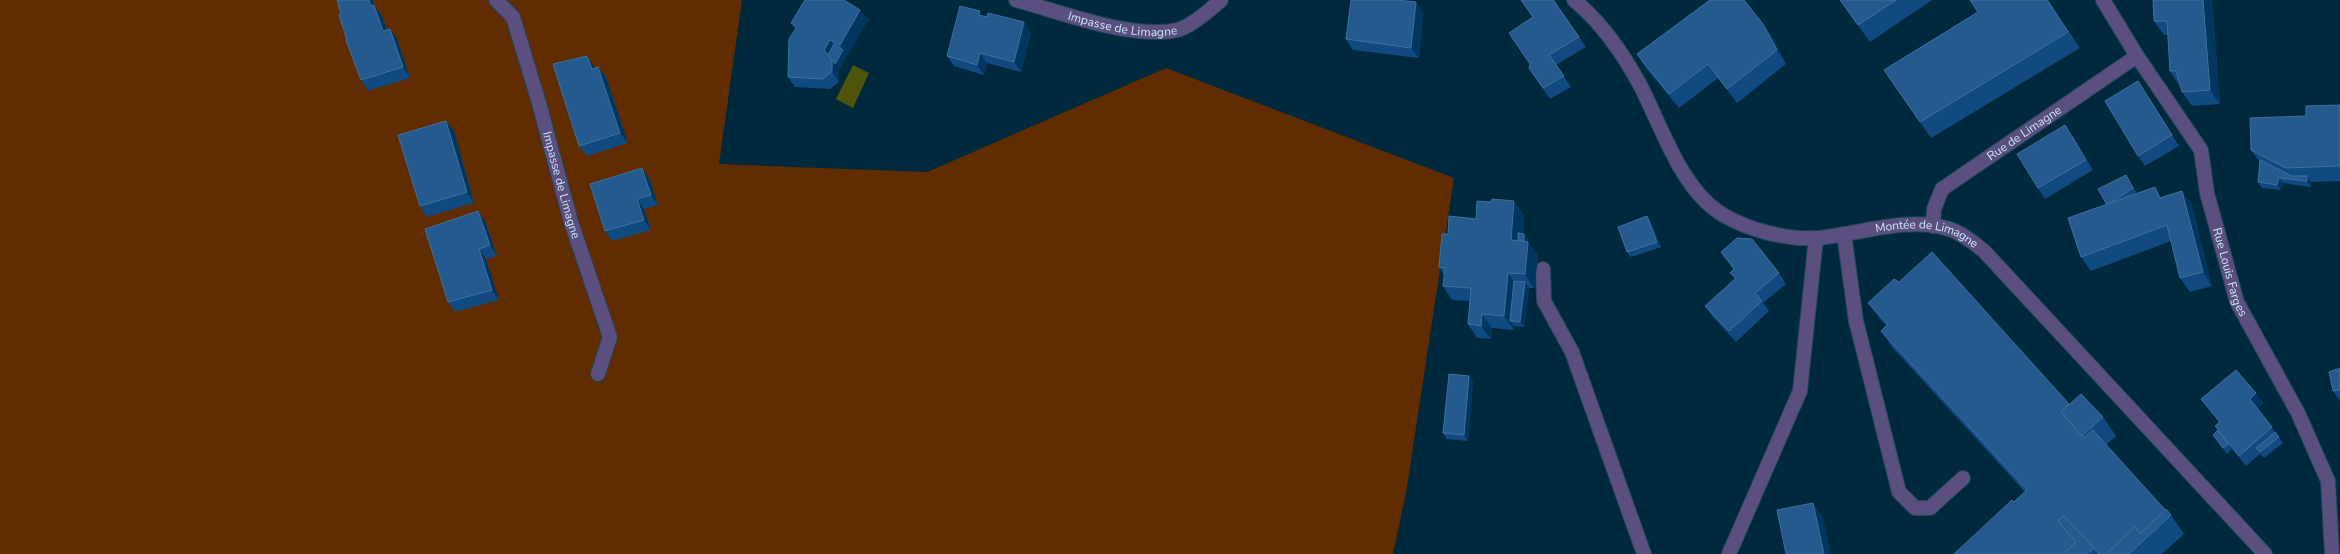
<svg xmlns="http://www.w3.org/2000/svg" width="2340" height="554" viewBox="0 0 2340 554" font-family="'Nunito Sans',sans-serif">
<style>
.green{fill:#602c00}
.water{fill:#4e5409}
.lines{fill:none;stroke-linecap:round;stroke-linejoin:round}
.service-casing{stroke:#20475a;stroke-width:16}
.minor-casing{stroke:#20475a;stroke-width:16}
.service{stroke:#5b4f80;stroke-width:14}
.minor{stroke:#5b4f80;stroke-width:14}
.wall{fill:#104a81}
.shaded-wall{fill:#013660}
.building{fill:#245a8d;stroke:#3e709e}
.labels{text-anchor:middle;stroke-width:5;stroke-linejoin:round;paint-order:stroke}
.street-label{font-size:12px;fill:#cae5f5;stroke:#00101b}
</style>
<rect width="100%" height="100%" fill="#00293d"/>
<polygon class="green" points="0,0 742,0 719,164 927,172 1166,68 1454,178 1406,493 1393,554 0,554"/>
<polygon class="water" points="853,65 869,73 853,108 836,99"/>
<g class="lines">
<g class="service-casing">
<polyline id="service" points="1844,234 1856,321 1899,492 1915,508 1930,508 1963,478"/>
</g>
<g class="minor-casing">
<g id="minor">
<path id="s1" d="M496 0 513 17 539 103 571 222 610 337 598 374"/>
<path id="s2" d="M1016 0C1061 12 1132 40 1177 30 1190 27 1211 9 1221 0"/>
<path id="s3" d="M1574 0C1600 21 1623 54 1639 83 1661 124 1679 186 1720 213 1747 230 1786 240 1818 238 1861 234 1906 216 1949 229 1962 233 1974 243 1984 251L2265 554"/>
<path id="s4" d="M2103 0 2137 56 2201 150 2207 193 2237 302 2298 413 2328 481 2332 554"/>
<path id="s5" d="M1933 226 1934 209 1942 189 2137 56"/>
<polyline points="1543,269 1544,301 1572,352 1644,554"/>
<polyline points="1729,554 1800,391 1816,238"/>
</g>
</g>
<use href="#service" class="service"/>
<use href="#minor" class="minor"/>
</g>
<g class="wall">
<polygon points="373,0 374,5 382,16 387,30 390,29 397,39 410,78 368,91 361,80 347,40"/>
<polygon points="1840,0 1932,0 1870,42"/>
<polygon points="2048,0 2080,48 1931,138 1884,70 1978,12"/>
<polygon points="2212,0 2220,104 2192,106 2182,92 2180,85 2179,85 2170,71 2168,35 2164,35 2154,21"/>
<polygon points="1554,1 1586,47 1556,65 1571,87 1550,99 1529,68"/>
<polygon points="860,10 868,20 839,69 839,82 830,89 795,87 788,77 795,29 791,23"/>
<polygon points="1423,13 1419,58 1353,50 1346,39"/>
<polygon points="983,16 1024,22 1031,33 1021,72 987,63 984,75 954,66 947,56"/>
<polygon points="1763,24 1773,38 1786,64 1737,103 1718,78 1679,108 1646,68 1637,54"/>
<polygon points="587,56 594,68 598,67 606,77 628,143 587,156 579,146"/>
<polygon points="2138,81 2179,146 2145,166 2138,156"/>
<polygon points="2340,105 2340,181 2310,182 2311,187 2283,183 2281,190 2262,188 2258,182 2260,162 2251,150 2306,116"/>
<polygon points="454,131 474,203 427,217 420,206"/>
<polygon points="2073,136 2093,170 2045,199 2038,188"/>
<polygon points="642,168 649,178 658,205 644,209 651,230 612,241 605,231"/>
<polygon points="2126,175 2137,193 2135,194 2162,197 2182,191 2192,205 2212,286 2190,292 2180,278 2171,241 2091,271 2081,257 2106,205"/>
<polygon points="1514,201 1524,215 1523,233 1524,234 1528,239 1528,242 1538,256 1534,288 1529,288 1524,327 1514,326 1514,330 1492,328 1491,339 1477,338 1468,324 1470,301 1452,300 1443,286 1444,275 1439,267 1448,234 1476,219 1491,202"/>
<polygon points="1647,216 1651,222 1661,247 1631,257 1627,252"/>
<polygon points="485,221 497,256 486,259 499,300 455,312 448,302"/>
<polygon points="1721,252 1779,273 1786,284 1763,303 1769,311 1736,342 1712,316 1705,306 1735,279 1730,273 1734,269"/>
<polygon points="1899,282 2069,404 2103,417 2116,436 2106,445 2171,515 2184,534 2162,554 1954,554 2025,492 1892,347 1881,331 1886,326 1880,319 1868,303"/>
<polygon points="2340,368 2340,401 2333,391"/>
<polygon points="1469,376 1473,382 1468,441 1447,439 1443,433"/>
<polygon points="2256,393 2263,403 2258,409 2283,443 2264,458 2260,454 2246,466 2230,446 2232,449 2227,454 2213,435 2218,430 2219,422 2201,399"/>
</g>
<g class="shaded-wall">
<polygon points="369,0 373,0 378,16 371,6"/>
<polygon points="2203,0 2212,0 2220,104 2210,90"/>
<polygon points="1416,2 1423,13 1419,58 1411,48"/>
<polygon points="374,5 382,16 391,41 383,31"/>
<polygon points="860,10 868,20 839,69 839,82 832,71 824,50 830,40 837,50 843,50 840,45"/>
<polygon points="1024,22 1031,33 1021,72 1014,62"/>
<polygon points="1763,24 1773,38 1786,64 1777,50"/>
<polygon points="390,29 397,39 410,78 403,67"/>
<polygon points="980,53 987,63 984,75 977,65"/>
<polygon points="587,56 594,66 599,79 592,69"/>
<polygon points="598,67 606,77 628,143 620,133"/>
<polygon points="446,121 454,131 474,203 467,192"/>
<polygon points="2065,125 2073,136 2093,170 2086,160"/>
<polygon points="642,168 649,178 658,205 651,195"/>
<polygon points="2307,176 2311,182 2311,187 2307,181"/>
<polygon points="2279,178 2283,183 2281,190 2277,185"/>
<polygon points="2182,191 2192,205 2212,286 2203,272"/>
<polygon points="637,199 644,209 651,230 644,220"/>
<polygon points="1514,201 1524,215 1521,249 1511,240"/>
<polygon points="478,211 485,221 497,256 490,245"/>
<polygon points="1647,216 1651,222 1661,247 1657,242"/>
<polygon points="1524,234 1528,239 1528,242 1538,256 1534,288 1525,274 1523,249"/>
<polygon points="479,249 486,259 499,300 492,290"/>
<polygon points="1508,273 1518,287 1510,321 1514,326 1514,330 1504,316"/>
<polygon points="1525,282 1529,288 1524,327 1520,322"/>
<polygon points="1482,314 1492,328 1491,339 1481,326"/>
<polygon points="1469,376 1473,382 1468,441 1464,435"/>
<polygon points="2256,393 2263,403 2258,409 2250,399"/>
<polygon points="1813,503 1823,517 1831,554 1824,554"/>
</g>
<g class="building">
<polygon points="337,0 369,0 371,6 374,5 383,31 390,29 403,67 361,80 346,40 347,40 339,15 341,14"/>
<polygon points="805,0 844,0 860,10 840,45 830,40 824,50 832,59 832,71 823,79 788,77 789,39 797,27 791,23"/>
<polygon points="1351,0 1397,0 1416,2 1411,48 1346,39"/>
<polygon points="1521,0 1553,0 1554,1 1579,37 1549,55 1564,76 1543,88 1529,68 1530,64 1509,33 1533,17"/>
<polygon points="1710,0 1744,0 1763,24 1777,50 1727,89 1708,64 1669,94 1637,54"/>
<polygon points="1840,0 1896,0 1858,25"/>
<polygon points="1970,0 2047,0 2068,32 1920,122 1884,70 1978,12"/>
<polygon points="2153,0 2203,0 2210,90 2182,92 2176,71 2170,71 2167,21 2154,21"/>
<polygon points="960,6 980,11 979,15 987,17 988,13 1024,22 1014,62 980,53 977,65 947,56"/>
<polygon points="834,44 843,50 835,64 828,55"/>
<polygon points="587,56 592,69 598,67 620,133 579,146 553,64"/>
<polygon points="2138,81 2172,135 2138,156 2105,101"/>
<polygon points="2340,105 2340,166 2286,168 2251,150 2250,118 2306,116 2306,106"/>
<polygon points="446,121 467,192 420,206 398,135"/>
<polygon points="2065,125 2086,160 2038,188 2017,154"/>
<polygon points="2260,160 2292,176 2307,176 2307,181 2279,178 2277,185 2258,182"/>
<polygon points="642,168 651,195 637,199 644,220 605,231 590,184"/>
<polygon points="2126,175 2133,188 2107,205 2098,189"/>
<polygon points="2155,187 2160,198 2182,191 2203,272 2180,278 2167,225 2081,257 2068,218"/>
<polygon points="1492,199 1514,201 1511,240 1528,242 1525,274 1508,273 1504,316 1482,314 1481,326 1468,324 1471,288 1443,286 1445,268 1439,267 1442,234 1448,234 1449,216 1476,219 1477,201 1491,202"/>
<polygon points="478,211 490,245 479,249 492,290 448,302 425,229"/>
<polygon points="1647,216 1657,242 1627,252 1618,227"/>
<polygon points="1518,233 1524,234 1524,241 1518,241"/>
<polygon points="1737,238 1752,239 1779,273 1755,293 1762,301 1729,331 1705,306 1736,278 1730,273 1734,269 1721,252"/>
<polygon points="1932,252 2069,404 2061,412 2084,438 2093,430 2165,510 2140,534 2135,527 2106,554 2099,554 2064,516 2058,521 2076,542 2063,554 1954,554 2012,500 2014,502 2027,490 1881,331 1888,324 1868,303 1894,279 1899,282"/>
<polygon points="1514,281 1525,282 1520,322 1510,321"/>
<polygon points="2340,368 2340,390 2333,391 2329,372"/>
<polygon points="2236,370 2256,393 2250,399 2272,427 2239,456 2215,426 2220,422 2201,399"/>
<polygon points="1449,374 1469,376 1464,435 1443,433"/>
<polygon points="2081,394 2103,417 2082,436 2061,412"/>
<polygon points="2218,430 2228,444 2223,448 2213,435"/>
<polygon points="2275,432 2279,437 2260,452 2256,448"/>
<polygon points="1813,503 1824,554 1786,554 1777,510"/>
<polygon points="2166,509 2171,515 2129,554 2106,554 2135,527 2140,534"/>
<polygon points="2064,516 2094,548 2087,554 2063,554 2076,542 2058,521"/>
</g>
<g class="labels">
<g class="street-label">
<text dy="4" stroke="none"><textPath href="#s2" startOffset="110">Impasse de Limagne</textPath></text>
<text dy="4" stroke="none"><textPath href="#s5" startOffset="138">Rue de Limagne</textPath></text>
<text dy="4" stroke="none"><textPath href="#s1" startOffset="199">Impasse de Limagne</textPath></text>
<text dy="4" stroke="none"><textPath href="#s3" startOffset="475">Montée de Limagne</textPath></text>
<text dy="4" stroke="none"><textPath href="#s4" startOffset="305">Rue Louis Farges</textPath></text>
</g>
</g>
</svg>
